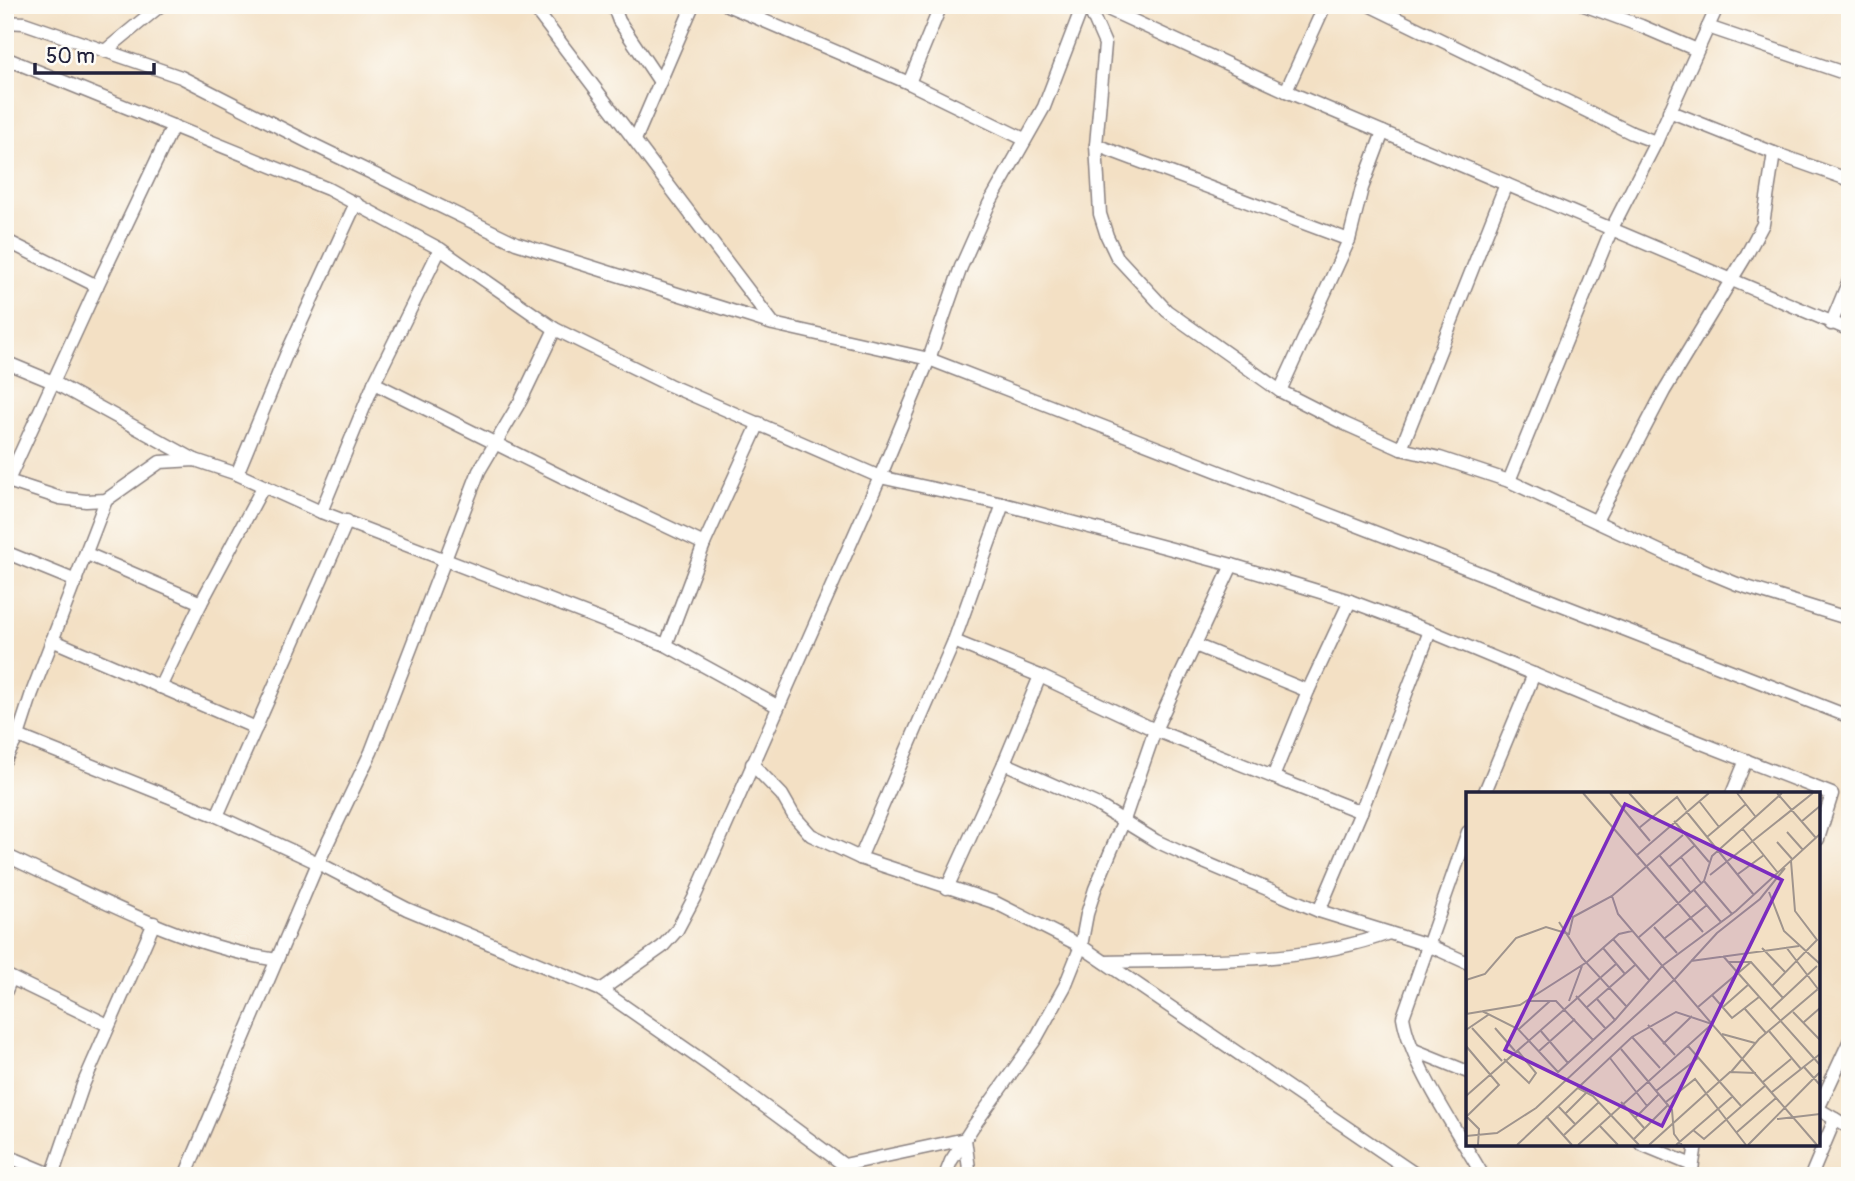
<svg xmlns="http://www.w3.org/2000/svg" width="1855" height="1181" viewBox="0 0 1855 1181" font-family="Pangolin,sans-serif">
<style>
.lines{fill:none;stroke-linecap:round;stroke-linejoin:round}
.street-casing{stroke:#8a8180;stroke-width:15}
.street{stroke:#fff;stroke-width:12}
.inset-road{fill:none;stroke:#9f948d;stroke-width:2}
.view{fill:#7b2cbf;fill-opacity:0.15;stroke:#7b2cbf;stroke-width:3.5}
.inset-edge{fill:none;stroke:#22223b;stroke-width:3.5}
</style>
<rect width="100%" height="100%" fill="#fdfcf7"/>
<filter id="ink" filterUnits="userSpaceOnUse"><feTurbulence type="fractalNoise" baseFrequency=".0143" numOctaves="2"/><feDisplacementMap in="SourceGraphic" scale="14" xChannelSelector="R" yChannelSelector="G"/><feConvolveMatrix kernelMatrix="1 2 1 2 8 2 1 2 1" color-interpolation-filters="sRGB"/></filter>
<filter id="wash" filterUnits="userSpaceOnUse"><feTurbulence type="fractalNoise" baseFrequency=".00686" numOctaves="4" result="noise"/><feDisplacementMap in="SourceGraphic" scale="28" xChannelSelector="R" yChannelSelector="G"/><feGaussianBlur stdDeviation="1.57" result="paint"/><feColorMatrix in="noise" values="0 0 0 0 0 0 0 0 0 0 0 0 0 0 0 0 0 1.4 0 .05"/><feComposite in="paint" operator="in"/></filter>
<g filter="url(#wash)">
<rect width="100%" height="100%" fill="#f3e0c4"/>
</g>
<g filter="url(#ink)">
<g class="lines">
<g class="street-casing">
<g id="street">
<polyline points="532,5 773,323"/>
<polyline points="613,5 619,21 660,82"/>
<polyline points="727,5 909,83 1024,139"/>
<polyline points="1088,5 1105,44 1096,145 1100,214 1107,236 1117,257 1167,311 1280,391 1345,424 1401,449 1440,458 1509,481 1672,557 1737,584 1850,619"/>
<polyline points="1099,5 1286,91 1850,330"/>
<polyline points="1369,5 1632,133 1656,142"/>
<polyline points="1584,5 1641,26 1697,50"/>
<polyline points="5,22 24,23 181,77 316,146 516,243 773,324 929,359 1850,717"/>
<polyline points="1708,27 1850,75"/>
<polyline points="105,51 161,5"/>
<polyline points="5,58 328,189 440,249 555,329 669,385 880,477 1003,504 1232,565 1350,601 1430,631 1663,728 1832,794 1818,839"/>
<polyline points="909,83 941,5"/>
<polyline points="1286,91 1325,5"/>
<polyline points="1669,111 1774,153 1850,180"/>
<polyline points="635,140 693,5"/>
<polyline points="1096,145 1349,240"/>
<polyline points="5,240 97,286"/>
<polyline points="1831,324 1850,278"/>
<polyline points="5,362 53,382 195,460"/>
<polyline points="374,383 569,480 704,544"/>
<polyline points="1280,391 1349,240 1362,188 1383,132"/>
<polyline points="1401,449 1506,184"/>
<polyline points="237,474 286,355 356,203"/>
<polyline points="5,480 60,498 86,501 106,500 160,462 195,460 237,474 321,512 666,645 777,706"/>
<polyline points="1509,481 1612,228 1656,142 1718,5"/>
<polyline points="5,487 97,286 173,126"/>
<polyline points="321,512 374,383 440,249"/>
<polyline points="1596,521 1664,391 1747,254 1763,224 1774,153"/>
<polyline points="5,552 76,581"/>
<polyline points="87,554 201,603"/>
<polyline points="52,640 256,728"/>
<polyline points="954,641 1040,676 1155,730 1361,812"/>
<polyline points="666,645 704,544 759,423"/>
<polyline points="1195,645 1308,691"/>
<polyline points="160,687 201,603 263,487"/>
<polyline points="18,736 217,816 318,863"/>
<polyline points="5,760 18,736 32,693 106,500"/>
<polyline points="1004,763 1096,804 1156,841 1180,852 1319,911 1428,945 1468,963"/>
<polyline points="752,764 782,795 794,816 811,835 860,858 994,902 1081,946 1418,1176"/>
<polyline points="1273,777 1308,691 1350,601"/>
<polyline points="1484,794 1534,674"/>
<polyline points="1732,794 1746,760"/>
<polyline points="217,816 347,521"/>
<path d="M1468 832 1403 1017C1411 1065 1458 1132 1483 1176"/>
<path d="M5 855C92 895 181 946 277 960"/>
<polyline points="860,858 954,641 1003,504"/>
<polyline points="318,863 407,909 601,990 706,1063 844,1165 965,1139 970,1176"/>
<polyline points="947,888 1004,763 1040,676"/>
<polyline points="1319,911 1361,812 1430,631"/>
<path d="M1105 962C1200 959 1298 966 1389 933"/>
<polyline points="5,975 108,1025"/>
<polyline points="601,990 662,947 677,930 694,898 880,477 929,359 961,267 989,204 1044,107 1083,5"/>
<polyline points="5,993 11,978"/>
<polyline points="1414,1050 1468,1072"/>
<polyline points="1818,1109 1850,1040"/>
<polyline points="1818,1109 1850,1128"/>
<polyline points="1641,1144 1692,1165"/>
<polyline points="5,1155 53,1175"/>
<polyline points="52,1176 83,1085 154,923"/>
<polyline points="185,1176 318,863 371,752 479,471 521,400 555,329"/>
<polyline points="945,1176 951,1161 972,1128 1035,1040 1065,986 1081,946 1087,914 1095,889 1124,820 1155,730 1232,565"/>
<polyline points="1691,1176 1696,1144"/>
<polyline points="1811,1176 1835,1119"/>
</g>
</g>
<use href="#street" class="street"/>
</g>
</g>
<g transform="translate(1466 792)">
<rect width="354" height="354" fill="#f3e0c4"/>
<path class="inset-road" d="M117 1 237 140M144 1 184 49M163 1 186 26M271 1 289 24M311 1 350 46M233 9 253 35M220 19 288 103M208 29 243 70M335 30 354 14M173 36 211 5 220 18M276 36 312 81M321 40 337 58M241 45 280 12M311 50 327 68M171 63 243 1M194 64 224 100M215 65 235 91M203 75 228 54M272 82 298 63M244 83 347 1M238 89 266 122M228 98 255 130M303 100 318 139 354 172M93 130 116 166 161 215M188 135 211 161M172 146 238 89 246 64 316 1M199 146 241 113M147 147 184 189M320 155 352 197M137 156 159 182M296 156 320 181M257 164 272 181 285 170M225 169 333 154M263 170H285L317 206M0 188 19 182 50 146 80 135 103 142 107 125 146 104 217 43M306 194 351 148 329 119 325 69M246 203 266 226 293 205M110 204 140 237M131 207 149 228M61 209H90L127 248M103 209 116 174M232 215 272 181 354 273M257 215 283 192M120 216 169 173M279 217 300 241M304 218 351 174M16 219 52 237 92 280 149 228 196 174 270 119 354 42M327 220 354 248M0 222 54 213 121 170 153 142 166 139M1 222V188M338 230 354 216M182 233 209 263M6 236 36 269M29 236 49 259M53 237 84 209M0 238 22 223M74 238 102 271M303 239 335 277M256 242 289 251M166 245 194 276M197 252 226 224M0 254 33 293 0 325M222 254 276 315M155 257 206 318 208 342 216 353M73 259 109 227M144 266 181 314M38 267 63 291 70 281 51 258M338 275 354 293M265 280 293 247 352 197M297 290 325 267M112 296 127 304 173 353M190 299 232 266M306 300 354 262M0 304 150 172M155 310 179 337M200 310 229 287 280 353M92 314 109 332M99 322 121 300M80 324 106 353M1 325 13 337 12 353M169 326 193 302M311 327 354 322M133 333 152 353M227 338 238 347 300 293M271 340 310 306M98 343 133 310M0 344 31 341 70 316 208 188 251 141 294 107 319 76M168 347 202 313M51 353 166 245 210 220 246 232 351 353M112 353 246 232 152 122 146 104M183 353 264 280 290 281M210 353 267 304M282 353 354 280"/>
<path class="view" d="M159 12 316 88 196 334 39 258Z"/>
<rect width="354" height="354" class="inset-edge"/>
</g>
<rect width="1855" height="1181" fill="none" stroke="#fdfcf7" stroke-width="28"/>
<path d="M35 63v10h119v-10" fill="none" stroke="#22223b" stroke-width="3.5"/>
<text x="46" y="63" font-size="21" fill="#22223b" stroke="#fdfcf7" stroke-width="5" paint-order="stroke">50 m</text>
</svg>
